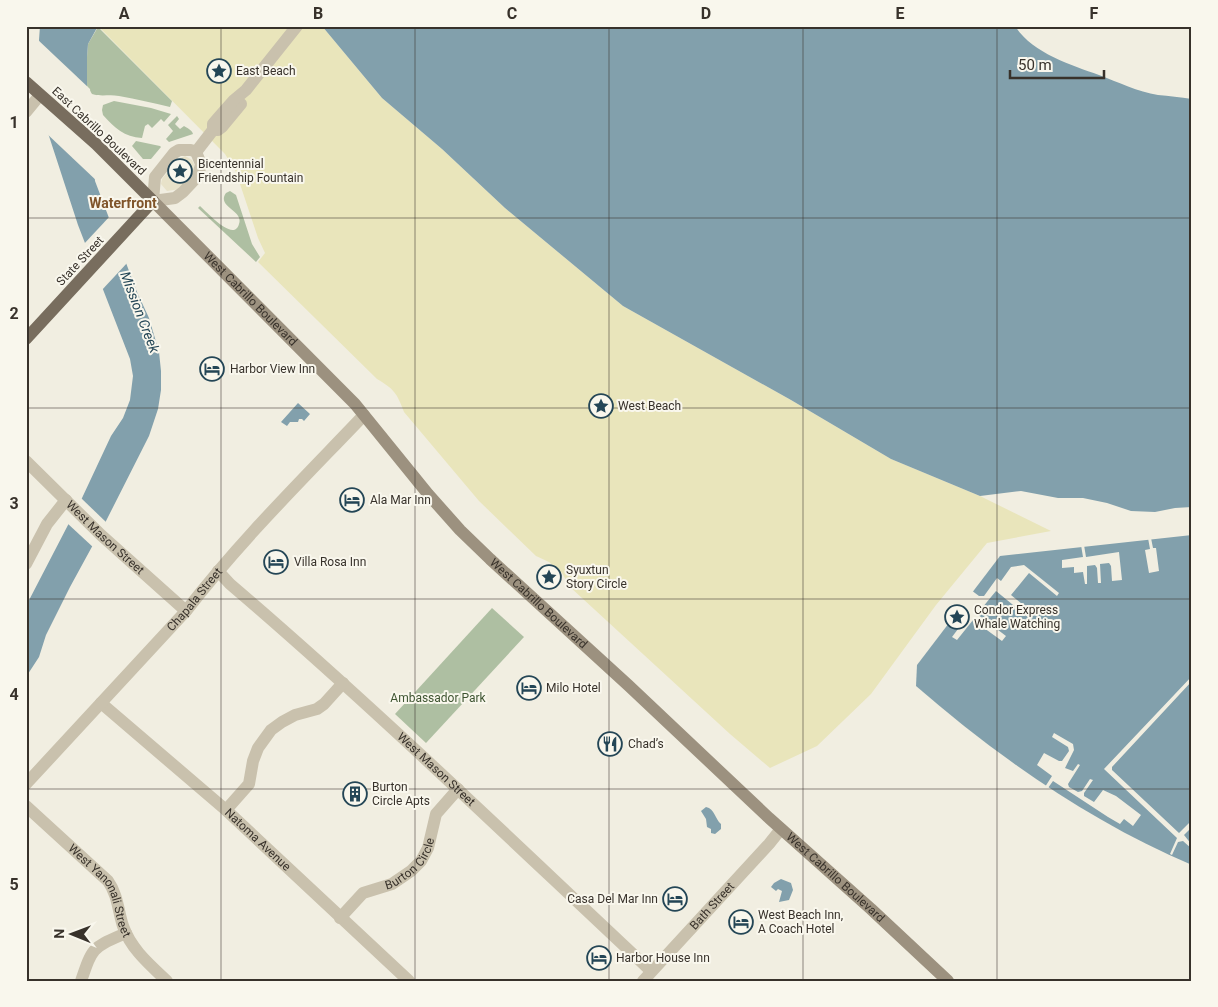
<svg xmlns="http://www.w3.org/2000/svg" width="1218" height="1007" viewBox="0 0 1218 1007" font-family="Roboto,sans-serif">
<style>
.green{fill:#aebfa2}
.sand{fill:#e9e5bb}
.plaza{fill:#e8e2c9}
.water{fill:#82a0ac}
.pier{fill:#f1eee1}
.lines{fill:none;stroke-linecap:round;stroke-linejoin:round}
.street{stroke:#c9c1ad;stroke-width:12}
.secondary{stroke:#9c917f;stroke-width:12}
.primary{stroke:#786d5e;stroke-width:12}
.grid{fill:none;stroke:#38322b;stroke-width:1;stroke-opacity:0.55}
.labels{text-anchor:middle;stroke-width:4;stroke-linejoin:round;paint-order:stroke}
.poi-label{font-size:12px;fill:#38322b;stroke:#f9f7ed;text-anchor:start}
.street-label{font-size:12px;fill:#38322b;stroke:#f9f7ed}
.park-label{font-size:12px;fill:#3e5431;stroke:#f9f7ed}
.neighbourhood-label{font-size:14px;font-weight:bold;fill:#80552b;stroke:#f9f7ed}
.water-label{font-size:14px;font-style:italic;fill:#244656;stroke:#f9f7ed}
.neatline{fill:none;stroke:#38322b;stroke-width:2}
.grid-label{font-size:16px;text-anchor:middle;font-weight:bold;fill:#38322b}
</style>
<rect width="100%" height="100%" fill="#f1eee1"/>
<g class="green">
<path d="M98 27 172 101 170 107C153 103 137 99 119 96 109 94 102 97 92 94L87 86V57L88 44Z"/>
<path d="M114 101 151 108 171 114 164 122 161 119 152 128 148 124 145 126 142 138C124 137 115 128 103 115L102 110 103 105Z"/>
<path d="M177 116 179 119 175 124 180 129 184 126C187 128 192 130 193 134L169 142 166 139 173 131 168 125Z"/>
<polygon points="136,141 160,146 161,147 151,159 143,159 132,146"/>
<path d="M230 191 236 195 252 244 260 257 256 262 198 208 200 206C206 211 234 243 239 224 244 210 216 207 226 193Z"/>
<polygon points="492,608 524,637 426,743 395,714"/>
</g>
<path class="sand" d="M98 26H322L382 98 442 149 505 208 623 306 791 400 891 459 980 496 1051 531 987 543 936 605 871 694 817 746 770 768 730 734 570 587 562 573 549 562 536 556 479 501 404 412C397 393 394 389 377 379L258 262 265 253 258 238 236 172 225 154Z"/>
<polygon class="plaza" points="185,156 192,160 194,164 193,172 180,189 167,191 161,184 162,179 178,159"/>
<g class="water">
<polygon points="40,26 98,26 88,44 87,57 87,85 95,181 137,292 149,318 159,352 161,371 161,390 158,409 149,436 106,521 70,587 46,635 39,657 26,677 26,606 82,498 111,436 123,418 130,400 133,376 130,359 78,225 48,133 39,40"/>
<path d="M322 26H1015C1032 53 1071 65 1099 75 1118 82 1138 92 1158 95 1169 96 1180 97 1192 99V507L1175 508 1155 512 1131 511 1107 503 1083 498H1058L1021 491 980 496 891 459 791 400 623 306 505 208 442 149 382 98Z"/>
<polygon points="298,403 310,414 304,421 302,419 299,419 298,422 290,422 287,426 281,422"/>
<path d="M1192 535V865C1091 822 999 758 916 686L917 665 1000 556Z"/>
<path d="M706 807C715 809 715 819 721 824V829L715 834 711 833V829L707 827 706 819 701 811Z"/>
<polygon points="781,879 791,883 793,890 789,900 779,902 782,891 778,889 776,891 771,887 774,883"/>
</g>
<g class="pier">
<polygon points="37,39 90,89 99,183 45,132"/>
<polygon points="111,215 128,262 101,291 83,245"/>
<polygon points="81,498 107,523 94,548 67,523"/>
<polygon points="1148,538 1151,538 1153,548 1156,548 1159,571 1149,573 1145,550 1150,549"/>
<polygon points="1081,545 1084,545 1086,557 1119,552 1122,580 1112,581 1111,566 1109,563 1100,564 1101,583 1098,583 1097,568 1095,565 1087,566 1087,584 1085,584 1083,572 1074,573 1074,567 1062,568 1062,560 1083,557"/>
<polygon points="1024,565 1059,593 1057,596 1029,573 1011,595 1033,613 1029,618 996,591 977,614 1006,636 1002,641 973,620 957,640 952,637 958,629 947,622 971,590 979,596 984,596 997,578 1001,581 1011,567"/>
<polygon points="1192,676 1192,681 1112,767 1112,770 1179,833 1192,820 1192,827 1184,835 1192,845 1192,849 1183,841 1178,842 1172,855 1170,854 1177,838 1104,769"/>
<polygon points="1054,733 1073,744 1074,750 1065,768 1073,771 1078,764 1080,765 1068,784 1069,787 1078,792 1082,791 1090,779 1093,780 1084,793 1084,796 1094,802 1103,790 1116,796 1141,815 1133,826 1124,819 1120,824 1108,817 1053,781 1048,788 1045,787 1052,776 1037,765 1044,753 1059,761 1062,761 1069,751 1068,747 1052,737"/>
</g>
<g class="lines">
<g class="street">
<polyline points="26,112 40,95"/>
<polyline points="213,130 218,130 222,127 241,104"/>
<polygon points="179,150 191,150 196,152 201,164 198,176 183,192 175,198 153,201 155,177 174,153"/>
<polyline points="196,152 213,130 213,124 219,117 234,100 246,90 297,26"/>
<path id="s1" d="M26 461 101 535 186 611"/>
<polyline points="26,564 47,524 66,500"/>
<path id="s2" d="M218 571 230 584C375 708 512 841 651 971"/>
<path id="s3" d="M101 703 226 810 409 981"/>
<path id="s4" d="M26 784 186 611C240 541 303 479 364 415"/>
<path id="s5" d="M26 806 108 881C118 895 118 911 123 926 131 949 149 964 167 981"/>
<polyline points="226,810 249,784 253,761 258,748 271,730 282,722 295,715 317,709 324,704 343,683"/>
<path id="s6" d="M340 918 363 893 392 884 411 871 421 861 428 848 436 814 458 789"/>
<path d="M81 981C93 946 92 948 126 933"/>
<path id="s7" d="M643 981 769 844 781 829"/>
</g>
<path class="secondary" id="s8" d="M153 201 355 404 428 494 460 530 490 559 628 685 769 818 871 909 948 981"/>
<polyline class="primary" points="26,82 96,144 153,201 26,339"/>
</g>
<path class="grid" d="M221 26V981M415 26V981M609 26V981M803 26V981M997 26V981M26 218H1192M26 408H1192M26 599H1192M26 789H1192"/>
<defs>
<g id="sight-ring" transform="scale(1.25)"><circle r="9.5" fill="#f9f7ed" stroke="#244656" stroke-width="1.5"/><path d="M0-6L1.8-2.2L6-1.7L2.9 1.2L3.7 5.4L0 3.3L-3.7 5.4L-2.9 1.2L-6-1.7L-1.8-2.2Z" fill="#244656"/></g>
<g id="hotel-ring" transform="scale(1.25)"><circle r="9.5" fill="#f9f7ed" stroke="#244656" stroke-width="1.5"/><path d="M-6-4.5h1.5V1H6V5H4.5V3h-9V5H-6ZM-4 0a1.8 1.8 0 1 1 3.6 0ZM.5 0V-2.5h3Q6-2.5 6 0Z" fill="#244656"/></g>
<g id="restaurant-ring" transform="scale(1.25)"><circle r="9.5" fill="#f9f7ed" stroke="#244656" stroke-width="1.5"/><path d="M-5-6h1v4h1v-4h1v4h1v-4h1v5L-1.5 .5V6h-2V.5L-5-1ZM5-6V6H3V1.5H1.5Q1.5-4 5-6Z" fill="#244656"/></g>
<g id="building-ring" transform="scale(1.25)"><circle r="9.5" fill="#f9f7ed" stroke="#244656" stroke-width="1.5"/><path d="M-4-6H4V6H1V3H-1V6H-4ZM-2.5-4.3h1.7v1.8h-1.7ZM.8-4.3h1.7v1.8H.8ZM-2.5-1h1.7V.8h-1.7ZM.8-1h1.7V.8H.8Z" fill="#244656"/></g>
</defs>
<g fill-rule="evenodd">
<use href="#sight-ring" x="219" y="71"/>
<use href="#sight-ring" x="180" y="171"/>
<use href="#hotel-ring" x="212" y="369"/>
<use href="#sight-ring" x="601" y="406"/>
<use href="#hotel-ring" x="352" y="500"/>
<use href="#hotel-ring" x="276" y="562"/>
<use href="#sight-ring" x="549" y="577"/>
<use href="#sight-ring" x="957" y="617"/>
<use href="#hotel-ring" x="529" y="688"/>
<use href="#restaurant-ring" x="610" y="744"/>
<use href="#building-ring" x="355" y="794"/>
<use href="#hotel-ring" x="675" y="899"/>
<use href="#hotel-ring" x="741" y="922"/>
<use href="#hotel-ring" x="599" y="958"/>
</g>
<g class="labels">
<g class="poi-label">
<text x="236" y="75">East Beach</text>
<text x="198" y="168">Bicentennial<tspan x="198" dy="14">Friendship Fountain</tspan></text>
<text x="230" y="373">Harbor View Inn</text>
<text x="618" y="410">West Beach</text>
<text x="370" y="504">Ala Mar Inn</text>
<text x="294" y="566">Villa Rosa Inn</text>
<text x="566" y="574">Syuxtun<tspan x="566" dy="14">Story Circle</tspan></text>
<text x="974" y="614">Condor Express<tspan x="974" dy="14">Whale Watching</tspan></text>
<text x="546" y="692">Milo Hotel</text>
<text x="628" y="748">Chad’s</text>
<text x="372" y="791">Burton<tspan x="372" dy="14">Circle Apts</tspan></text>
<text x="658" y="903" text-anchor="end">Casa Del Mar Inn</text>
<text x="758" y="919">West Beach Inn,<tspan x="758" dy="14">A Coach Hotel</tspan></text>
<text x="616" y="962">Harbor House Inn</text>
</g>
<g class="street-label">
<text transform="translate(99 131) rotate(43)" y="4">East Cabrillo Boulevard</text>
<text transform="translate(80 261) rotate(-47)" y="4">State Street</text>
<text dy="4" stroke="none"><textPath href="#s8" startOffset="138">West Cabrillo Boulevard</textPath></text>
<text dy="4" stroke="none"><textPath href="#s1" startOffset="110">West Mason Street</textPath></text>
<text dy="4" stroke="none"><textPath href="#s4" startOffset="250">Chapala Street</textPath></text>
<text dy="4" stroke="none"><textPath href="#s8" startOffset="558">West Cabrillo Boulevard</textPath></text>
<text dy="4" stroke="none"><textPath href="#s2" startOffset="295">West Mason Street</textPath></text>
<text dy="4" stroke="none"><textPath href="#s3" startOffset="208">Natoma Avenue</textPath></text>
<text dy="4" stroke="none"><textPath href="#s6" startOffset="92">Burton Circle</textPath></text>
<text dy="4" stroke="none"><textPath href="#s8" startOffset="962">West Cabrillo Boulevard</textPath></text>
<text dy="4" stroke="none"><textPath href="#s5" startOffset="115">West Yanonali Street</textPath></text>
<text dy="4" stroke="none"><textPath href="#s7" startOffset="102">Bath Street</textPath></text>
</g>
<g class="park-label">
<text x="438" y="702">Ambassador Park</text>
</g>
<g class="neighbourhood-label">
<text x="123" y="208">Waterfront</text>
</g>
<g class="water-label">
<text transform="translate(140 312) rotate(69)" y="5">Mission Creek</text>
</g>
</g>
<rect width="1218" height="1007" fill="none" stroke="#f9f7ed" stroke-width="55"/>
<g transform="translate(72 934) rotate(271)" stroke="#f9f7ed" stroke-width="4" paint-order="stroke">
<path d="M0-4L9 19L0 12L-9 19Z" fill="#38322b"/>
<text y="-8" font-size="14" font-weight="bold" text-anchor="middle" fill="#38322b">N</text>
</g>
<path d="M1010 70v8h94v-8" fill="none" stroke="#38322b" stroke-width="2.5"/>
<text x="1018" y="70" font-size="15" fill="#38322b" stroke="#f9f7ed" stroke-width="4" paint-order="stroke">50 m</text>
<rect x="28" y="28" width="1162" height="952" class="neatline"/>
<g class="grid-label">
<text x="124" y="19">A</text>
<text x="318" y="19">B</text>
<text x="512" y="19">C</text>
<text x="706" y="19">D</text>
<text x="900" y="19">E</text>
<text x="1094" y="19">F</text>
<text x="14" y="128">1</text>
<text x="14" y="319">2</text>
<text x="14" y="509">3</text>
<text x="14" y="700">4</text>
<text x="14" y="890">5</text>
</g>
</svg>
